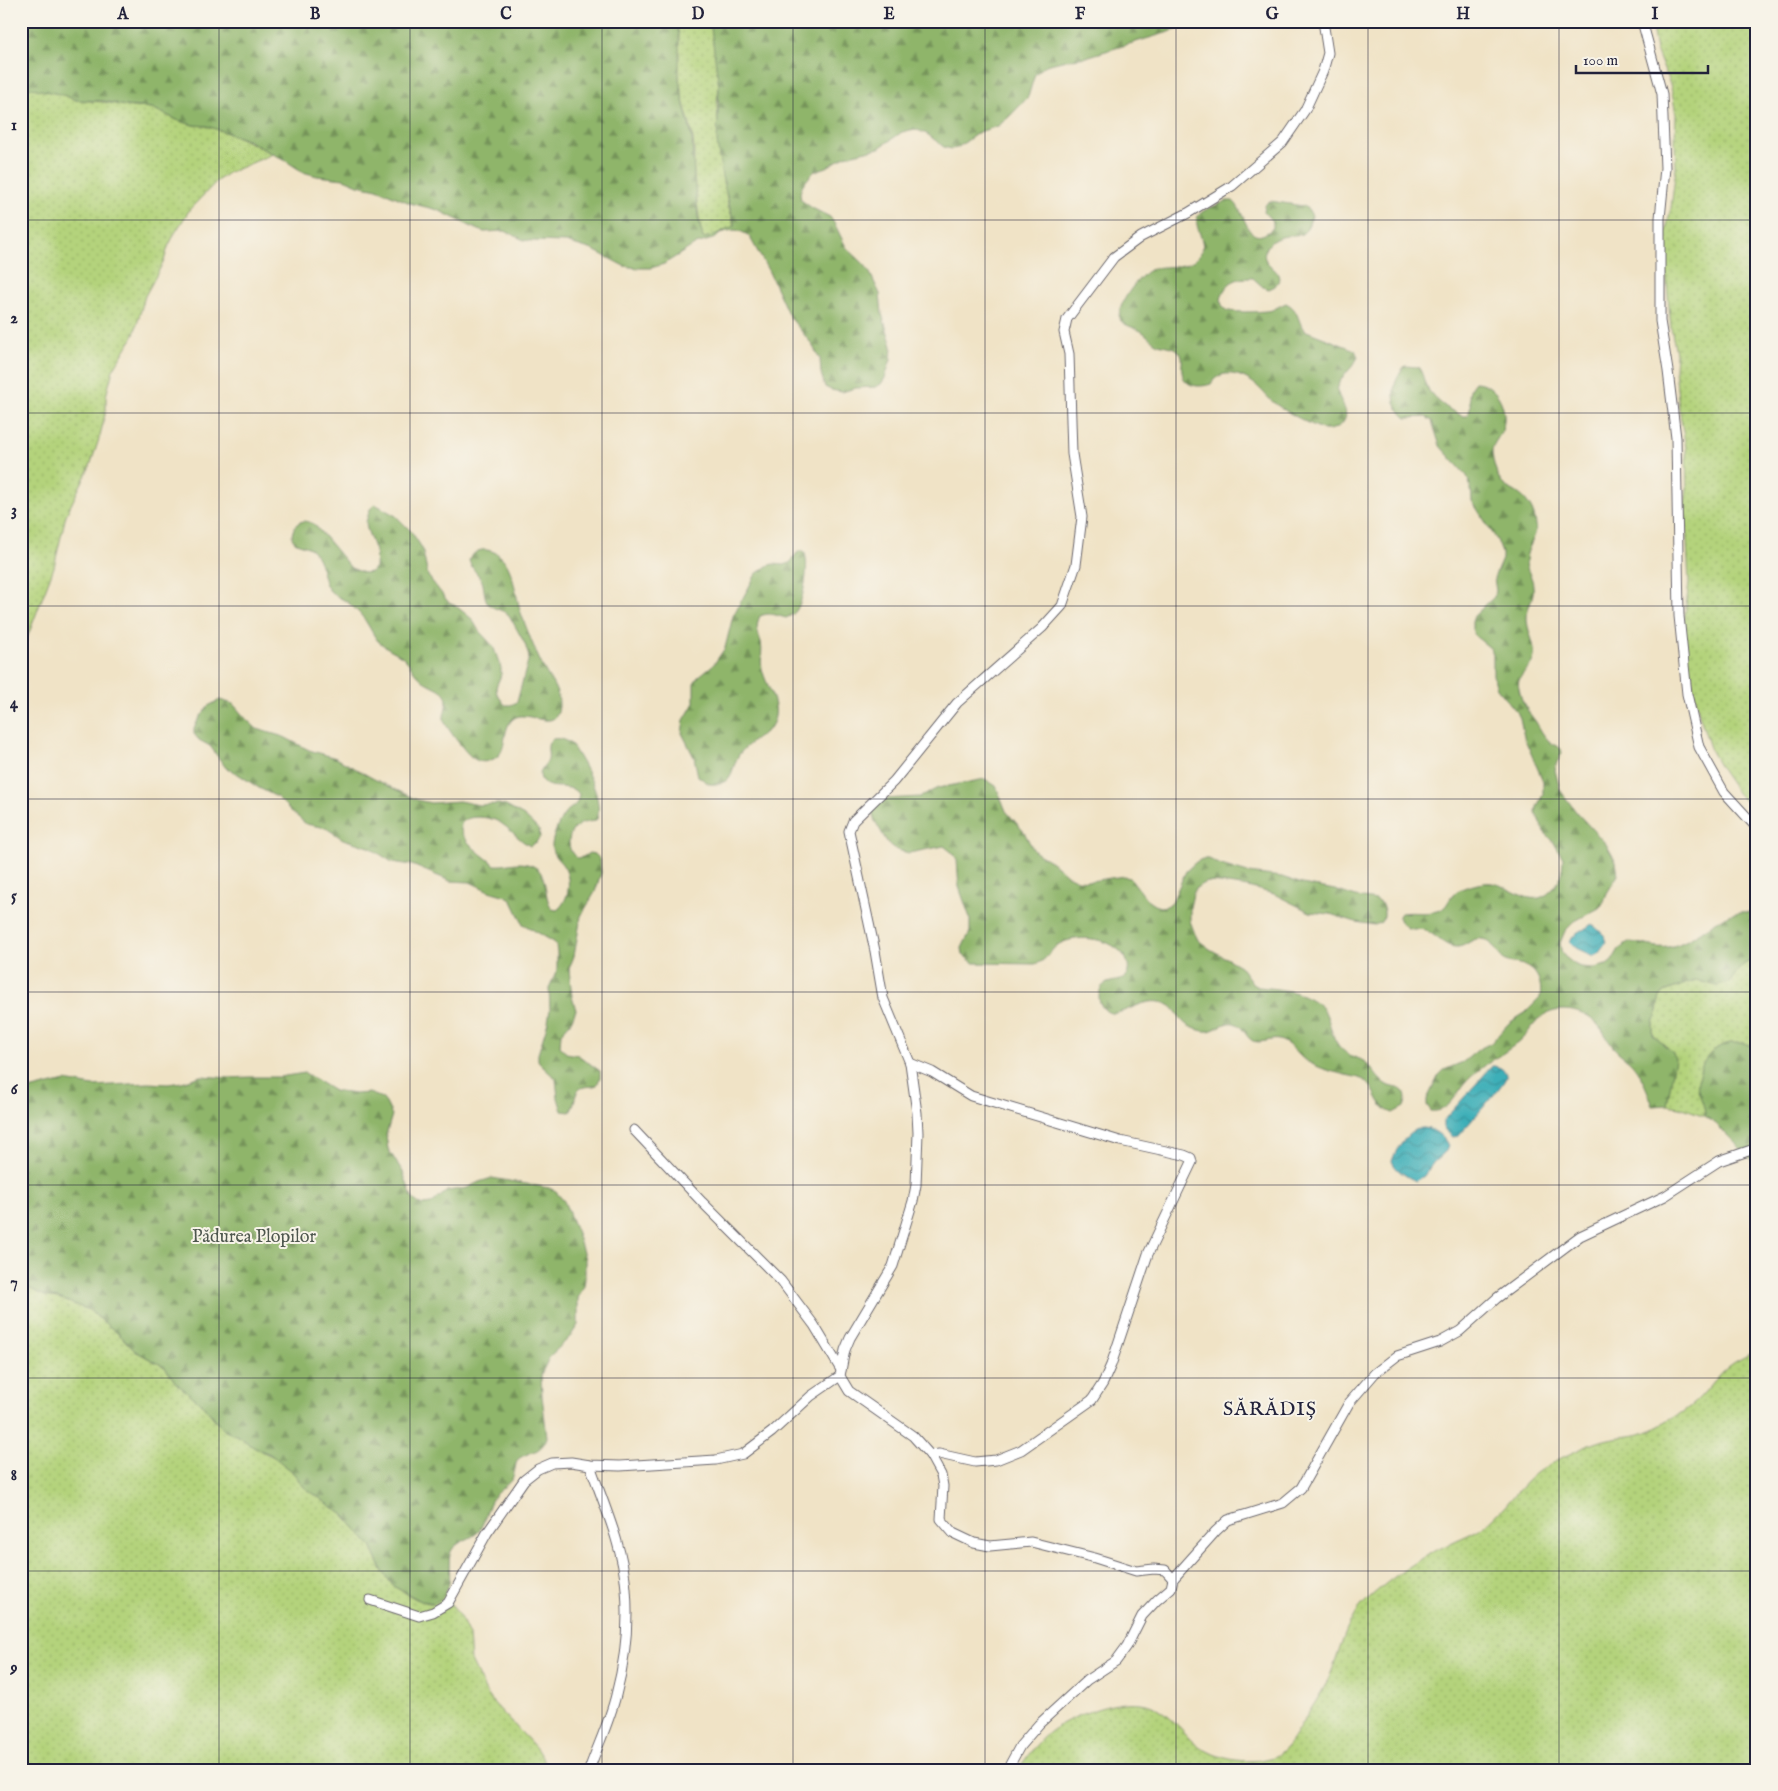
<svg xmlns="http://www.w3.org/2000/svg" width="1778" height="1791" viewBox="0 0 1778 1791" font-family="'IM FELL English',serif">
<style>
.grass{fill:url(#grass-dots);stroke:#6b7a5b}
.forest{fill:url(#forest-firs);stroke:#586c53}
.water{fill:url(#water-waves);stroke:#30687a}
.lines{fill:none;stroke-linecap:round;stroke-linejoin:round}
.minor-casing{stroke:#6a666c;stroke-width:11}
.minor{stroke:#fff;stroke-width:9}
.grid{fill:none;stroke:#22223b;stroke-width:1;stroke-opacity:0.55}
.labels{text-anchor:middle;stroke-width:4;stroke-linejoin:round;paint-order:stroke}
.park-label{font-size:18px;fill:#4e574e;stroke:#f7f3e8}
.quarter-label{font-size:20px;letter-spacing:1px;fill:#22223b;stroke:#f7f3e8}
.neatline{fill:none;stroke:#22223b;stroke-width:2}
.grid-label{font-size:16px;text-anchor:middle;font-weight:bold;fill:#22223b}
</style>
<defs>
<pattern id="grass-dots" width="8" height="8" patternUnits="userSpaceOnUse" patternTransform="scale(1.25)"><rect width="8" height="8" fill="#b4d37b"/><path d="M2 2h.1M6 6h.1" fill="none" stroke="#9ab56b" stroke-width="1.8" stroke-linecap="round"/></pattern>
<pattern id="forest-firs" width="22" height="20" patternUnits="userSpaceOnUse" patternTransform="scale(1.25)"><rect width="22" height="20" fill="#8fb56b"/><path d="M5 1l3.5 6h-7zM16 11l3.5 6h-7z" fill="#749359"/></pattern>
<pattern id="water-waves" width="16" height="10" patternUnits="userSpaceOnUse" patternTransform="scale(1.25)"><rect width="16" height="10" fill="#3eafb8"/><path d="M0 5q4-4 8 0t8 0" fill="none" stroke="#348e97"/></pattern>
</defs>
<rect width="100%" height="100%" fill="#f7f3e8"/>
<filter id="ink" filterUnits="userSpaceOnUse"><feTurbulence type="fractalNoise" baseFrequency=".02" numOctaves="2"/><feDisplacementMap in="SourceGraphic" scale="10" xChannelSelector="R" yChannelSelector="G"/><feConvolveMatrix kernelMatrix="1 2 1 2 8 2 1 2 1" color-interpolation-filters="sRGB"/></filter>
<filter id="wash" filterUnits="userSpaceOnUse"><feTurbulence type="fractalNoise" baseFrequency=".0096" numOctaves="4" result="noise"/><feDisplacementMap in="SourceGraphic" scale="20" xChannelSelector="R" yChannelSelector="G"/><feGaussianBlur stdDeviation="1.12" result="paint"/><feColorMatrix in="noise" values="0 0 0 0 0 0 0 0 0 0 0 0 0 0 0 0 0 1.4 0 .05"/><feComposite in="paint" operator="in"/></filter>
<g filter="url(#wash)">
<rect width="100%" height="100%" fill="#f0e3c6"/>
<g class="grass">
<path d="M675 21H710L712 30 719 87 717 101 719 156 728 204 735 227C722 229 716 237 702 238 699 217 696 197 694 177 693 164 695 151 693 138 689 118 681 99 679 78 677 59 680 40 675 21Z"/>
<polygon points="1651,21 1757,21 1757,813 1738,794 1723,772 1711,751 1699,714 1688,662 1684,622 1689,583 1685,502 1687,489 1686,448 1679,408 1675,369 1676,353 1671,328 1665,261 1665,235 1671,208 1676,168 1675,141 1676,115 1671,87 1656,50"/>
<polygon points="21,85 63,95 76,100 104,102 132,107 152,108 177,120 193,125 207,126 234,135 273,154 228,173 217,181 190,209 175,233 168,247 164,261 145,296 134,335 113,370 106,396 106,410 100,436 90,466 66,515 54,567 21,654"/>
<polygon points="1757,959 1757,1048 1744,1043 1698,1090 1704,1102 1705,1116 1680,1107 1667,1105 1670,1085 1668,1048 1653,1035 1653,1022 1656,1016 1658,1004 1660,997 1664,992 1696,980 1723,985 1729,983 1740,967 1746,963"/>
<polygon points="21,1284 45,1296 58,1298 89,1310 121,1336 135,1351 165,1367 176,1383 202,1404 215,1420 255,1448 276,1458 292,1471 304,1487 344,1515 371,1546 382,1570 393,1586 416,1599 428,1603 434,1603 445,1594 463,1622 469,1635 471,1661 489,1698 536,1748 550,1770 21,1770"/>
<path d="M1757 1350V1770H1018C1027 1757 1036 1743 1048 1733 1069 1716 1126 1694 1152 1706 1168 1713 1180 1728 1192 1740 1211 1759 1247 1766 1273 1757 1287 1751 1294 1737 1301 1725 1310 1710 1320 1696 1328 1680 1341 1652 1344 1621 1368 1599 1392 1577 1418 1559 1447 1545 1459 1538 1474 1534 1485 1525 1507 1509 1520 1483 1543 1468 1558 1459 1592 1442 1609 1439 1626 1435 1634 1438 1651 1430 1669 1421 1688 1411 1702 1395 1711 1386 1718 1375 1728 1367 1736 1360 1748 1356 1757 1350Z"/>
</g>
<g class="forest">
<path d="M21 21H675L679 34V79L684 105 692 137 694 177 698 217 703 238C715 237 723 229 735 226L722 177 717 142 719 87 710 21H1221L1206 27 1179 29 1086 57 1066 60 1046 65 1035 74 1028 97 1009 117 998 126 979 132 957 148 951 149 944 147 927 134 915 129 902 132 879 148 845 156 827 167 815 171 810 176 802 186 800 193 801 200 812 208 830 217 834 223 846 247 865 265 869 271 880 294 882 314 892 346 891 359 885 378 881 384 876 387 855 388 842 392 831 390 825 387 821 373 820 359 811 343 789 316 769 272 752 241 748 235 742 232 735 230 728 231 721 233 716 238 696 244 664 264 651 268H637L624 266 593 250 566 242 531 241 524 240 505 231 484 232 478 230 438 210 410 203 377 189 358 185 344 179 317 176 303 172 286 161 247 140 207 126 193 125 177 120 152 108 125 106 104 101 76 100 63 95 23 86 21 85Z"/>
<path d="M1226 201H1233C1247 212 1246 252 1273 228V222L1264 212 1265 205 1270 201 1303 206 1309 210 1312 216 1307 229 1302 234C1288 237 1272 234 1265 251 1264 255 1264 258 1267 262 1272 269 1279 270 1279 280L1275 286 1269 289 1263 287 1253 278C1246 278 1240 278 1234 281 1225 285 1215 302 1226 310 1229 313 1267 312 1272 310 1277 308 1281 305 1286 303 1299 309 1297 320 1304 330L1355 350 1358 357C1351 372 1340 374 1337 391 1339 398 1343 403 1345 410 1349 423 1335 431 1324 430 1308 423 1291 415 1277 405 1269 400 1264 392 1257 386 1245 375 1221 366 1211 384 1199 388 1183 387 1182 371 1181 366 1183 361 1182 356 1178 345 1164 347 1156 343 1151 340 1148 336 1144 333 1138 328 1127 327 1121 321 1112 310 1140 273 1152 269 1168 264 1188 271 1200 254 1210 240 1187 223 1202 212 1209 207 1219 205 1226 201Z"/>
<path d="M1405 366 1418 367C1423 373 1423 379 1426 386 1434 400 1448 410 1463 416H1467C1476 402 1462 397 1475 382 1496 383 1508 407 1503 427 1501 437 1491 443 1492 454 1493 462 1496 473 1500 480 1503 486 1508 488 1514 491 1527 498 1535 511 1536 525 1537 538 1526 548 1526 561 1526 571 1533 577 1533 586 1535 597 1527 606 1527 616 1526 630 1536 643 1534 657 1532 670 1515 674 1519 689 1522 704 1527 710 1536 722 1540 729 1543 735 1549 741 1553 745 1558 745 1561 749L1562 753 1556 764 1555 770 1560 790 1577 813 1606 844 1616 862 1618 875 1607 893 1603 904 1599 908 1575 921 1565 931 1560 943 1561 950 1564 956 1574 964 1580 967 1594 968 1607 965 1612 961 1619 949 1630 942C1643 943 1656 949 1669 947 1695 942 1716 915 1741 912 1746 911 1752 913 1757 914V959C1741 962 1738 972 1729 983L1716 986 1696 980 1664 992 1660 997 1658 1004 1656 1016 1653 1022V1035L1673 1053 1675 1059 1667 1105 1653 1106C1648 1092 1642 1076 1633 1065 1627 1058 1619 1054 1613 1047 1608 1040 1604 1031 1598 1025 1583 1009 1556 1004 1539 1019 1532 1026 1527 1035 1519 1042 1502 1055 1482 1065 1467 1081 1456 1093 1450 1113 1431 1111L1427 1105V1099L1439 1075 1444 1070 1463 1062 1479 1049 1491 1043 1509 1023 1525 1013 1540 998C1543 982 1536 967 1519 964 1513 963 1509 963 1504 960 1496 954 1493 940 1482 939 1472 937 1466 947 1457 947 1446 948 1436 935 1427 931 1421 928 1413 930 1408 928 1405 926 1401 923 1399 920V916L1401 913C1414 911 1427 915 1440 910 1447 907 1448 901 1452 896 1459 887 1474 885 1484 883 1508 879 1529 914 1552 890 1560 882 1563 870 1563 858L1553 841 1544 832 1536 813 1537 807 1543 794V781L1524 737 1520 718 1517 712 1497 688 1493 675V654L1490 648 1475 636 1472 629V622L1474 616 1494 597 1496 591 1494 578 1502 559V553L1497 540 1472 501 1471 488 1467 476 1440 446 1432 421 1426 417 1406 418C1389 405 1391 381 1405 366Z"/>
<path d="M375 504 396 516 411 531 422 548 428 576 449 603 456 606 472 619 479 631 493 646 501 668V675L496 687 497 694 505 705H511L517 702 529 657 525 644 509 615C503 610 497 610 491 606 483 601 485 588 482 581 478 573 471 569 469 560 473 553 478 549 487 550 515 554 514 595 522 616 528 632 534 649 542 665 548 678 560 690 559 706 557 736 526 707 513 719 500 730 510 754 491 760 485 763 478 762 473 758 467 755 445 726 444 720 443 712 450 702 445 694 439 686 426 685 420 678 413 672 410 663 403 657 395 651 385 648 378 641 374 636 371 630 368 625 364 617 357 611 351 605 345 599 335 597 329 590 322 580 323 568 318 558 316 555 314 551 311 549 304 543 288 546 293 531 294 527 296 524 300 522 305 520 309 522 314 524L351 568 364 573 371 572 375 567 376 554 367 529 366 522 370 509Z"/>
<path d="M800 551H804C810 563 804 600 796 611 793 615 790 616 786 618 775 615 770 612 760 616 755 626 758 633 761 642 763 651 760 660 762 669 767 689 784 708 770 728 761 736 750 742 742 751 729 764 738 786 709 784L698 776 694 757 682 733 684 720 694 703V683L698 677 714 664 725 648 733 616 756 574 767 566 773 564 785 565 791 562 796 554Z"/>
<path d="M220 700 233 704 247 720 257 729 284 737 309 750 336 758 374 779 417 800 431 803 459 801 479 805 499 804 506 806 524 816 539 830 540 837 536 842 530 846C518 840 505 822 492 819 473 814 448 818 468 842 476 851 485 857 495 865 505 866 516 861 527 864 551 869 541 893 552 909L557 910C569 901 572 880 564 867 560 860 553 857 552 848 551 840 559 821 564 815 571 805 577 809 579 794 568 781 548 793 541 779 538 772 543 767 547 762 550 756 547 752 548 746 550 734 564 739 571 744 583 763 604 797 597 819 591 823 585 821 579 825 566 832 566 851 577 858L583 857 589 853 595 854 600 859 601 873 595 892 581 916 574 956 569 969 572 997 576 1010 570 1023 561 1033 560 1046 566 1053 578 1055 600 1071V1078L597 1085C592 1087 589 1086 584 1087 573 1089 576 1105 570 1112L562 1111 558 1098 556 1079 541 1065 538 1060V1054L548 1022 550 1009 549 988 557 970V952L556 946 552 941 523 924 511 899 506 896 489 891 470 882 450 881 412 865 392 862 369 847 343 839 326 828 306 824 291 811 277 797 259 788 238 774 226 768 210 746 199 740 194 734V728L197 722 208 706Z"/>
<path d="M985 779 996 786 1006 811 1024 832 1034 851 1040 855 1052 862 1067 875 1078 880 1091 881 1124 876 1131 879 1148 901 1154 905 1160 907 1167 906 1172 902 1186 871 1196 862 1202 859H1209L1221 865 1248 873 1282 877 1302 884 1335 890 1356 897 1376 900 1381 903 1384 910V916L1381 922 1375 925 1356 922 1330 914 1310 912 1274 894 1248 887 1221 883 1208 882 1202 884 1196 888 1193 894 1190 907V921L1195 934 1198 940 1210 949 1240 966 1253 984 1258 987C1279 989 1299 990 1317 1003 1334 1014 1326 1041 1348 1054 1354 1058 1360 1058 1365 1062 1373 1069 1378 1080 1387 1085 1392 1088 1400 1087 1404 1092 1407 1097 1406 1102 1404 1107L1393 1113C1376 1108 1378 1089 1364 1080 1356 1076 1347 1076 1338 1073 1328 1071 1315 1066 1306 1061 1297 1055 1291 1043 1279 1040 1271 1038 1262 1044 1253 1041 1245 1037 1244 1026 1234 1023 1225 1021 1218 1029 1209 1031 1203 1032 1196 1029 1191 1027 1179 1023 1178 1008 1167 1004 1141 993 1118 1024 1104 1009 1097 1002 1097 987 1107 983 1113 981 1119 981 1125 978 1130 971 1129 964 1125 957 1113 938 1080 934 1061 943 1050 948 1048 961 1035 964L974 963 963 955 962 948 970 932V918L959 887 957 860 954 854 944 846 909 853 897 850 887 842 874 819 872 812 874 806 878 801 885 799 920 797 938 788Z"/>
<path d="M1730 1043H1744L1757 1048V1167L1744 1152 1716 1124 1705 1116C1705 1106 1701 1100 1698 1090 1697 1085 1698 1080 1699 1075 1703 1058 1713 1047 1730 1043Z"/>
<path d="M305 1073 334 1091 355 1094 369 1093 382 1098 386 1103 392 1115 386 1135 388 1149 403 1172 412 1198 418 1203 424 1205 431 1204 447 1191 467 1188 479 1182 492 1178 549 1188 555 1191 564 1201 577 1233 585 1259V1279L584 1286 578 1298V1325L570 1337 550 1356 541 1374 542 1396 547 1437C541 1455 529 1450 517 1460 515 1466 515 1473 512 1479 506 1487 495 1492 491 1501 486 1511 485 1524 477 1533 470 1539 460 1541 454 1547 441 1561 462 1587 434 1603L421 1601 393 1586 382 1570 371 1546 344 1515 304 1487 292 1471 270 1454 255 1448 238 1436 225 1431 202 1404 176 1383 165 1367 135 1351 121 1336 89 1310 58 1298 45 1296 21 1284V1092L65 1081 93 1086 148 1083 168 1084 182 1082 201 1076 229 1078 250 1077H279Z"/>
</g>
<g class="water">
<polygon points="1592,924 1605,936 1607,942 1598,954 1593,956 1576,948 1570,942 1572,937"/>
<path d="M1492 1066C1497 1066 1507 1069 1506 1077 1505 1084 1465 1128 1458 1136L1453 1137 1443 1128V1121Z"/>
<path d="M1420 1128C1431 1127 1444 1135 1448 1146L1446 1151 1433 1163 1424 1176 1416 1181C1407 1177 1395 1170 1392 1161 1397 1147 1406 1133 1420 1128Z"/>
</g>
</g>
<g filter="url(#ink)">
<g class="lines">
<g class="minor-casing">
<g id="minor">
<polyline points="1642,21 1662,94 1665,168 1660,218 1660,321 1668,371 1676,438 1679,616 1687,694 1699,747 1724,792 1757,828"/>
<polyline points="910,1063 932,1072 971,1096 1120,1141 1184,1155 1191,1158 1192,1162 1148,1254 1111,1365 1103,1383 1092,1400 1021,1450 996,1460 975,1462 939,1454 930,1455"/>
<polyline points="634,1130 702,1202 781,1281 814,1325 841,1370"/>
<polyline points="1173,1579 1165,1570 1154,1569 1136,1571 1095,1558 1031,1542 990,1546 974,1543 953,1533 941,1519 943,1486 941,1475 930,1455 913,1436 849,1391 840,1376 845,1350 850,1338 893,1266 913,1201 916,1185 918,1133 917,1113 910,1063 883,998 875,951 849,831 853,821 894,781 957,703 1042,628 1062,606 1076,565 1082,517 1072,454 1069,354 1064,332 1067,319 1114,257 1141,237 1188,213 1232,186 1283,142 1305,110 1323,71 1328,53 1323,21"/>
<polyline points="370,1600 419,1616 433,1612 448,1603 487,1533 524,1480 538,1469 552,1463 571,1462 590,1465 620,1466 716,1460 743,1454 772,1432 811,1396 840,1376"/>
<path d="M589 1770C598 1745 610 1720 616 1695 625 1661 629 1624 626 1589 623 1547 604 1505 590 1465"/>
<polyline points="1007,1770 1020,1746 1039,1724 1087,1680 1116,1661 1127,1646 1142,1616 1157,1600 1171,1588 1173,1579 1216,1531 1228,1520 1283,1503 1301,1488 1349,1403 1375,1373 1397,1356 1440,1342 1460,1331 1497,1298 1580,1236 1665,1196 1719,1161 1757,1148"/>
</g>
</g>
<use href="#minor" class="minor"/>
</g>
</g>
<path class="grid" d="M219 21V1770M410 21V1770M602 21V1770M793 21V1770M985 21V1770M1176 21V1770M1368 21V1770M1559 21V1770M21 220H1757M21 413H1757M21 606H1757M21 799H1757M21 992H1757M21 1185H1757M21 1378H1757M21 1571H1757"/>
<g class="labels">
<g class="park-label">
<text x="254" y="1242">Pădurea Plopilor</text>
</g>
<g class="quarter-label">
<text x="1270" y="1415">SĂRĂDIȘ</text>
</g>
</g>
<rect width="1778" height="1791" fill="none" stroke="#f7f3e8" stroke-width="55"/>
<path d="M1576 65v8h132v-8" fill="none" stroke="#22223b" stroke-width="2.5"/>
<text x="1583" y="65" font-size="15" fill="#22223b" stroke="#f7f3e8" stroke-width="4" paint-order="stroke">100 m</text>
<rect x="28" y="28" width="1722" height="1736" class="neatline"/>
<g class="grid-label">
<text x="123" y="19">A</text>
<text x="315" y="19">B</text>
<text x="506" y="19">C</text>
<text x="698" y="19">D</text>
<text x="889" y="19">E</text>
<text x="1080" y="19">F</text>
<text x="1272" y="19">G</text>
<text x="1463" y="19">H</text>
<text x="1655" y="19">I</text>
<text x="14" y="130">1</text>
<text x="14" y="323">2</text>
<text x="14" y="515">3</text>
<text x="14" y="708">4</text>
<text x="14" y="901">5</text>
<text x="14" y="1094">6</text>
<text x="14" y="1287">7</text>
<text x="14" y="1480">8</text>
<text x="14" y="1673">9</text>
</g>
</svg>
